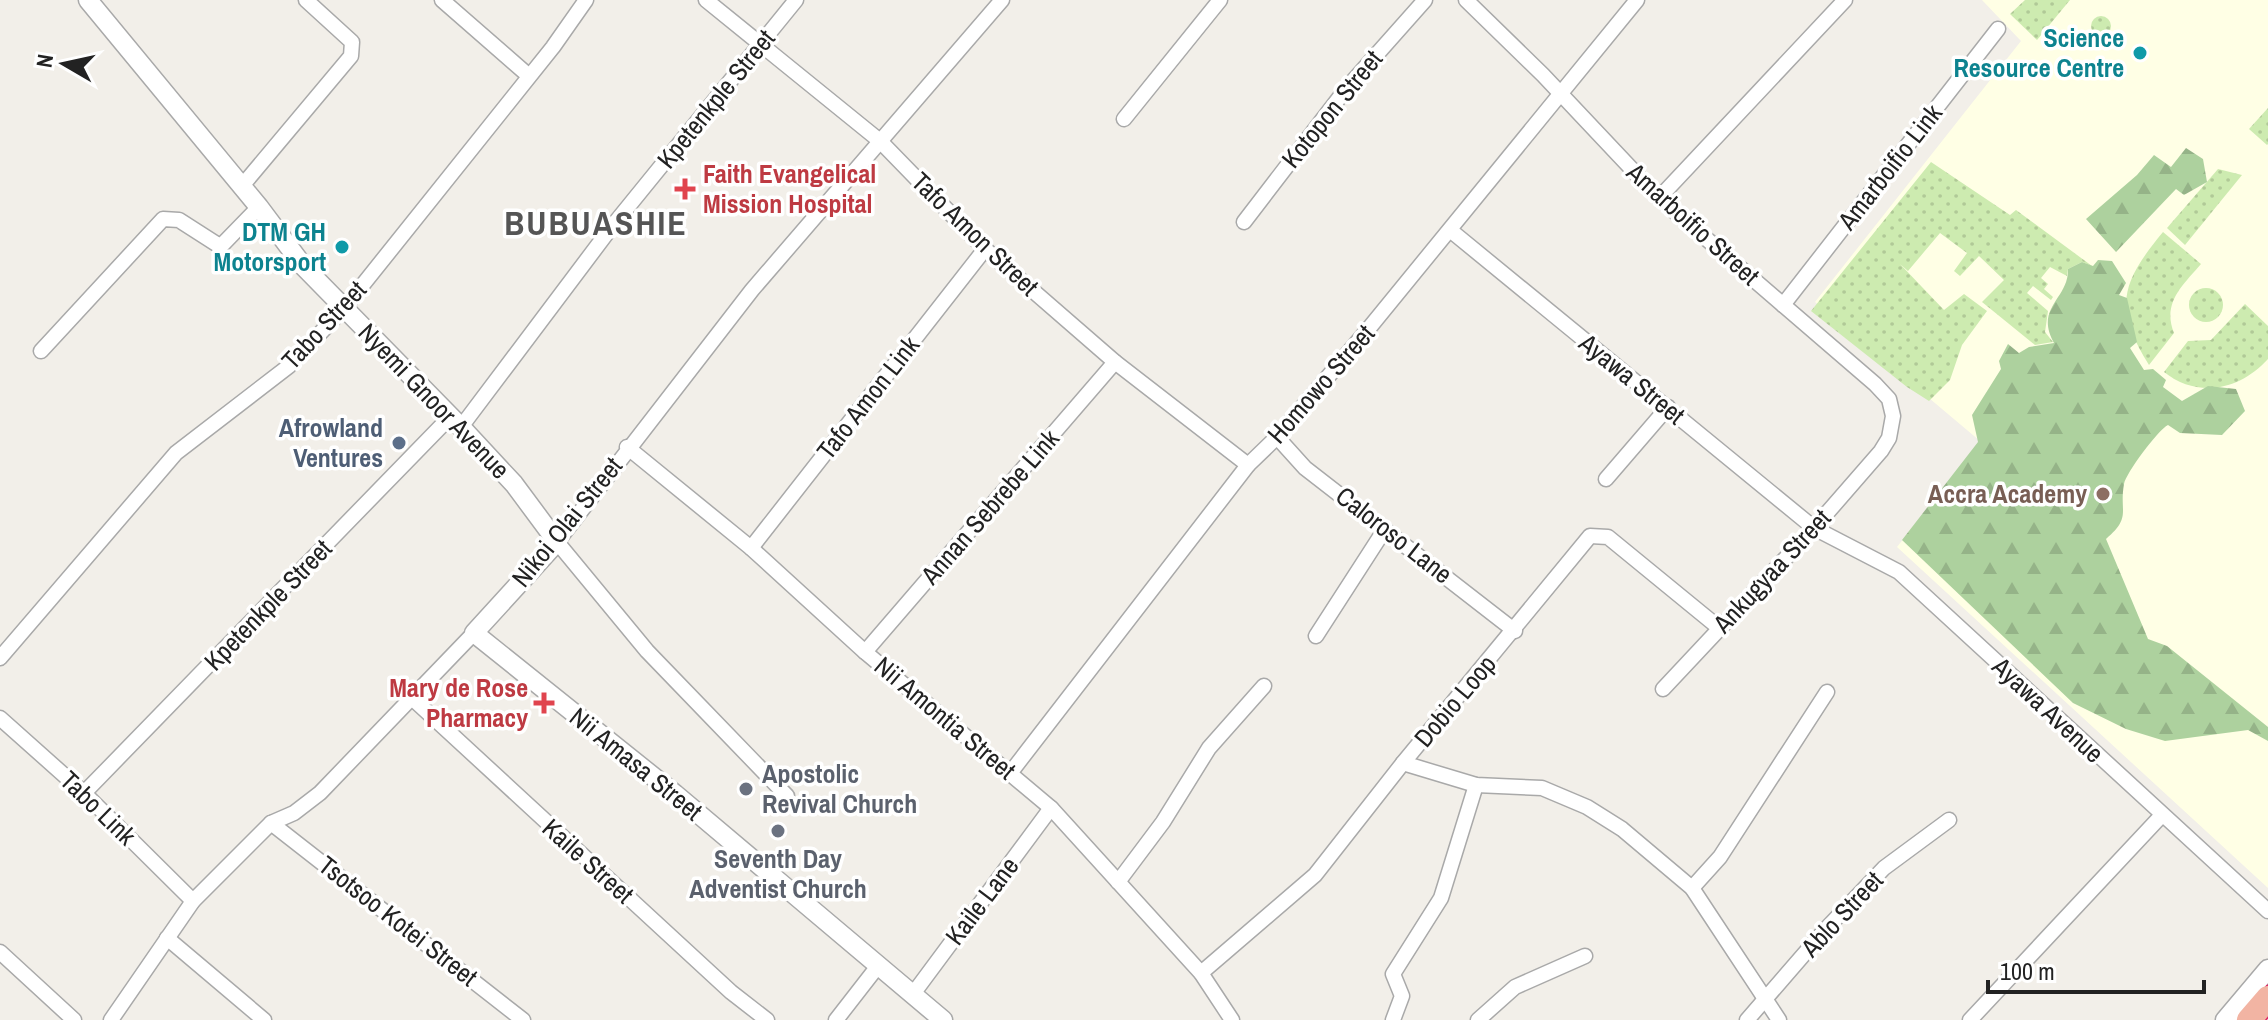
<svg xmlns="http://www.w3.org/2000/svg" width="2268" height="1020" viewBox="0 0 2268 1020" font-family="'Archivo Narrow',sans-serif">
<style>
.education{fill:#ffffe5}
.grass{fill:url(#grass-dots)}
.forest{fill:url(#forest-firs)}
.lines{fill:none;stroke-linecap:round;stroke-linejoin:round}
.minor-casing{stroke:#a9a9a9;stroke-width:17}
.tertiary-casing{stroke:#a9a9a9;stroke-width:21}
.trunk-casing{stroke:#dc2a67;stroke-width:27}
.minor{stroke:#fff;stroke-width:14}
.tertiary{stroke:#fff;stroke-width:18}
.trunk{stroke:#f2b4a3;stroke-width:24}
.culture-dot{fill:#0f9aa8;stroke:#fff;stroke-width:3}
.health-dot{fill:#e0444e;stroke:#fff;stroke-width:3}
.service-dot{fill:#5c6f8a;stroke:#fff;stroke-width:3}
.education-dot{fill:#8d6e63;stroke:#fff;stroke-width:3}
.worship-dot{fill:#6b7280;stroke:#fff;stroke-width:3}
.labels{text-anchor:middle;stroke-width:7;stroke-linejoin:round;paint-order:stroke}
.culture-label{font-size:26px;font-weight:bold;fill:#0d838f;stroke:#fff;text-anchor:end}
.street-label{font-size:26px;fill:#222;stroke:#fff}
.health-label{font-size:26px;font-weight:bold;fill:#be3a42;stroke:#fff;text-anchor:start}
.service-label{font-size:26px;font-weight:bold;fill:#4e5e75;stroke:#fff;text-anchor:end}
.education-label{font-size:26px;font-weight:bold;fill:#785e54;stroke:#fff;text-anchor:end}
.worship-label{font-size:26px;font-weight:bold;fill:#5b616d;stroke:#fff;text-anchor:start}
.district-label{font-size:34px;font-weight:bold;letter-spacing:2px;fill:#555;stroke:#fff}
</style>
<defs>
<pattern id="grass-dots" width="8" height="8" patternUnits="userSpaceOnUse" patternTransform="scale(2)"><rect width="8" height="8" fill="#cdebb0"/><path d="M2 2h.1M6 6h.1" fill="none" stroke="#b0c997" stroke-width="1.8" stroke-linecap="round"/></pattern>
<pattern id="forest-firs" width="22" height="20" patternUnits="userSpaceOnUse" patternTransform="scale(2)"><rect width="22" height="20" fill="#add19e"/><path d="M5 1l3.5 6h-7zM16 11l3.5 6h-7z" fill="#95b388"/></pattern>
</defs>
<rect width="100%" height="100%" fill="#f2efe9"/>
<polygon class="education" points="1982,0 2268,0 2268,888 1897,547 1980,441 1815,302 2021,41"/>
<g class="grass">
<polygon points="2025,0 2070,0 2037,40 2010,14"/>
<circle cx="2101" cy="26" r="10"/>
<polygon points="2268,108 2268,144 2267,145 2249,129"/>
<polygon points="1931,162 2010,215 2016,210 2092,266 2082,262 2068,269 2067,276 2050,267 2041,278 2048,284 2044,289 2053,297 2051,300 2033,286 2027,293 2048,311 2045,332 2053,342 2035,345 1982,302 2004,280 1979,256 1960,276 1954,271 1967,253 1940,233 1908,271 1900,264 1944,310 1964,294 1987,311 1962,345 1950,380 1929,401 1907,387 1811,311"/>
<polygon points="2218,169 2242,175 2185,245 2167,228"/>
<path d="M2163 232 2201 264C2182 286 2162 303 2174 333L2149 365C2113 307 2121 283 2163 232Z"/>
<circle cx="2206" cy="305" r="17"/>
<path d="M2245 304 2268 326V359C2240 390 2198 399 2164 372L2188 341 2211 340Z"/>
</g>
<g class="forest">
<polygon points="2186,148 2203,159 2207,182 2184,195 2176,189 2116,252 2086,219 2137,175 2154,155 2171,167"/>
<path d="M2098 260 2112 261 2126 283 2119 295 2127 298 2137 342 2130 348 2144 370 2153 369 2166 380 2163 387 2182 401 2208 386 2236 389 2245 411 2222 435 2180 433 2168 425C2158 430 2126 473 2124 484 2119 512 2132 517 2106 539L2148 639 2167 646 2268 727V741L2248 730 2165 741 2126 729 2073 703 1902 540 1978 442 1972 415 2001 369 1999 361 2008 344 2019 353 2029 347 2054 343C2034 307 2069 299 2068 269L2082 262 2093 266Z"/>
</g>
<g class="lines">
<g class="minor-casing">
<g id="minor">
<polyline points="442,0 529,76"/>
<polyline points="706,0 880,141 985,249 1115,362 1248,465"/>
<polyline points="1466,0 1543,75 1659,198 1875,384 1889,399 1893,416 1889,438 1881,451 1814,528 1663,689"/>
<polyline points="1124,119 1220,0"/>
<polyline points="242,186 351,56 352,42 306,0"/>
<polyline points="1659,198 1845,0"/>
<polyline points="1244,222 1346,89 1425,0"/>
<polyline points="1450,230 1814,528 1899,572 2268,911"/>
<polyline points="1783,305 1998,29"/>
<polyline points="41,351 163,219 179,220 218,245 223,244 259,207"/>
<polyline points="461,427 610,229 796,0"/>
<polyline points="1277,437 1305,468 1515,631"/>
<polyline points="627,447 751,548 865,652 1051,808 1201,973 1232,1020"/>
<polyline points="1606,479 1668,407"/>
<polyline points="751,548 985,249"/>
<polyline points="1316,636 1385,529"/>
<polyline points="865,652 1115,362"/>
<polyline points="0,658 176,453 289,366 345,307 553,47 586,0"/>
<polyline points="412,698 731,992 767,1020"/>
<polyline points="0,718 84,793 193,901"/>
<polyline points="1403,763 1476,785 1542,788 1587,807 1622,829 1692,888 1779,1020"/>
<polyline points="1011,772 1248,465 1277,437 1370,327 1637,0"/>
<polyline points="84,793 451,416"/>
<polyline points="787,796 647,651 557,542 752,290 1002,0"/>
<polyline points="271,823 523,1020"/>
<polyline points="1118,882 1163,822 1209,748 1264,686"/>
<polyline points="1692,888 1720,857 1827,692"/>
<polyline points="167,938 264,1020"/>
<polyline points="0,952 74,1020"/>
<polyline points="1201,973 1315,875 1403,763 1590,536 1608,537 1718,627"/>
<polyline points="913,994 1051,808"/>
<polyline points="111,1020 193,901 271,823 294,813 320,793 474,633"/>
<polyline points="836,1020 878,966"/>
<polyline points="1393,1020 1402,996 1393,974 1441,898 1476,785"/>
<polyline points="1478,1020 1515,987 1585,956"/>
<polyline points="1747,1020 1825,930 1884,868 1949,820"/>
<polyline points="1970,1020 2162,815"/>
</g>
</g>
<g class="tertiary-casing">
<g id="tertiary">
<polyline points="88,0 259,207 304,267 461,427 514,484 557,542 474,633 675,794 943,1020"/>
<polyline points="2225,1020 2268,969"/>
</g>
</g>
<g class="trunk-casing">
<polyline id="trunk" points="2249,1020 2268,998"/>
</g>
<use href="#minor" class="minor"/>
<use href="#tertiary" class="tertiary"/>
<use href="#trunk" class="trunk"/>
</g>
<g class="culture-dot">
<circle cx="2140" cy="53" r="8"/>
<circle cx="342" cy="247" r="8"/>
</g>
<g class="health-dot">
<path d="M681 177h8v8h8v8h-8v8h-8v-8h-8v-8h8z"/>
<path d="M540 691h8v8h8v8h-8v8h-8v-8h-8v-8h8z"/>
</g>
<circle class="service-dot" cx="399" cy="443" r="8"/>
<circle class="education-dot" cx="2103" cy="494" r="8"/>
<g class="worship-dot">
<circle cx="746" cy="789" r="8"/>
<circle cx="778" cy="831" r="8"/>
</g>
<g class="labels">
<g class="culture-label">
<text x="2124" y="47">Science<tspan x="2124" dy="30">Resource Centre</tspan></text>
<text x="326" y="241">DTM GH<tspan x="326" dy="30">Motorsport</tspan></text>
</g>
<g class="street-label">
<text transform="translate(716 99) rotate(-51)" y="9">Kpetenkple Street</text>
<text transform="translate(1332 109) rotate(-51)" y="9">Kotopon Street</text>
<text transform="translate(1890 167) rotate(-52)" y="9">Amarboifio Link</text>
<text transform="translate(1693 224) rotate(42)" y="9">Amarboifio Street</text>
<text transform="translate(975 234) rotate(44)" y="9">Tafo Amon Street</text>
<text transform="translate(324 325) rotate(-47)" y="9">Tabo Street</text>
<text transform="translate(1632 379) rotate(39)" y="9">Ayawa Street</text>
<text transform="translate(1321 384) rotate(-49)" y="9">Homowo Street</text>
<text transform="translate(868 398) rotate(-52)" y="9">Tafo Amon Link</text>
<text transform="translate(434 401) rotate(46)" y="9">Nyemi Gnoor Avenue</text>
<text transform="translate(990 507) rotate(-49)" y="9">Annan Sebrebe Link</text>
<text transform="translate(567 522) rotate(-51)" y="9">Nikoi Olai Street</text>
<text transform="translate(1394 535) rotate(38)" y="9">Caloroso Lane</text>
<text transform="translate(1772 571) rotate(-47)" y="9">Ankugyaa Street</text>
<text transform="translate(268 605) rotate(-46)" y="9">Kpetenkple Street</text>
<text transform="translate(1455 701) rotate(-50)" y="9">Dobio Loop</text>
<text transform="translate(2048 710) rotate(43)" y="9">Ayawa Avenue</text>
<text transform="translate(945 718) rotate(40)" y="9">Nii Amontia Street</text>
<text transform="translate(636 764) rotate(39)" y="9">Nii Amasa Street</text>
<text transform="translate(98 808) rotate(44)" y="9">Tabo Link</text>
<text transform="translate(588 861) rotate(42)" y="9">Kaile Street</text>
<text transform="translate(982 901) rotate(-53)" y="9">Kaile Lane</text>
<text transform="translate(1842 914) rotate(-47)" y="9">Ablo Street</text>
<text transform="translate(398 921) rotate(38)" y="9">Tsotsoo Kotei Street</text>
</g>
<g class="health-label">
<text x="703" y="183">Faith Evangelical<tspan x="703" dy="30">Mission Hospital</tspan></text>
<text x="528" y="697" text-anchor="end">Mary de Rose<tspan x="528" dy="30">Pharmacy</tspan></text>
</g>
<g class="service-label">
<text x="383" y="437">Afrowland<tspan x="383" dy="30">Ventures</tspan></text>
</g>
<g class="education-label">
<text x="2087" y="503">Accra Academy</text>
</g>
<g class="worship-label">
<text x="762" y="783">Apostolic<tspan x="762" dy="30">Revival Church</tspan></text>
<text x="778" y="868" text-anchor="middle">Seventh Day<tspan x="778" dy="30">Adventist Church</tspan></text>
</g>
<g class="district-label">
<text x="596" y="235">BUBUASHIE</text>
</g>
</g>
<g transform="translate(64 64) rotate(279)" stroke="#ffffff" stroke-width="6" paint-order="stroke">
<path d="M0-6L14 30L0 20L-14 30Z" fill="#222222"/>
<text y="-12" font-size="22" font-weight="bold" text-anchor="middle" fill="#222222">N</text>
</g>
<path d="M1988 980v12h216v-12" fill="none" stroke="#222222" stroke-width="4"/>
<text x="2000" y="980" font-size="24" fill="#222222" stroke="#ffffff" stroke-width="6" paint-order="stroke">100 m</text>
</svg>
